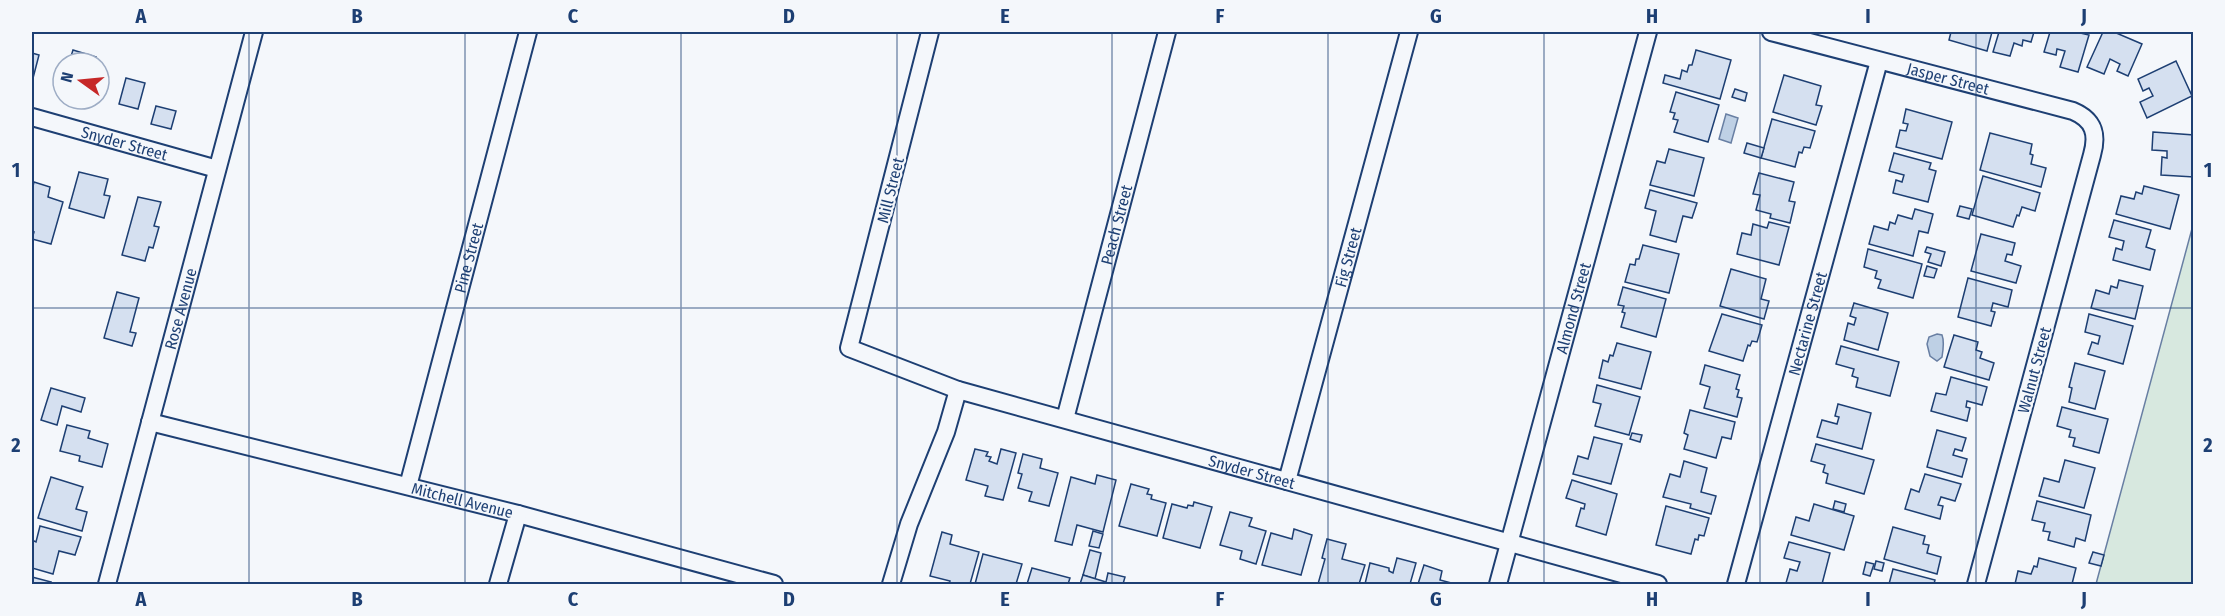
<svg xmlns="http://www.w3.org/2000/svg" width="2225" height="616" viewBox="0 0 2225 616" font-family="'Fira Sans Condensed',sans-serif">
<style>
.green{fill:#d7e8df;stroke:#687fa3;stroke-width:1.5}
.water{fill:#bed0e5;stroke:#687fa3;stroke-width:1.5}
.building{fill:#d5e0f0;stroke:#1d3f73;stroke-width:1.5}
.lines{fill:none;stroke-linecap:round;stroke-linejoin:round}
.minor-casing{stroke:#1d3f73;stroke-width:20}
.minor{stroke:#f4f7fb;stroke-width:16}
.grid{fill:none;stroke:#1d3f73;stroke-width:1.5;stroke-opacity:0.55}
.labels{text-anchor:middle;stroke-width:4.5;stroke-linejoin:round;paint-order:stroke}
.street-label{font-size:16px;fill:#1d3f73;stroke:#f4f7fb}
.neatline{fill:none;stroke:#1d3f73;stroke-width:2}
.grid-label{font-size:20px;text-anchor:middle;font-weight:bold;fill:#1d3f73}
</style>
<rect width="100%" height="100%" fill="#f4f7fb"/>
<polygon class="green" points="2193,225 2193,584 2096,584"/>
<g class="water">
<polygon points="1726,114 1738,118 1731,143 1719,139"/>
<path d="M1937 334 1942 335C1944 340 1943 351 1942 357L1937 361 1930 356 1927 344 1929 337Z"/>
</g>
<g class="building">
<polygon points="1951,32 1992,32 1987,51 1949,40"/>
<polygon points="1999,32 2034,32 2031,42 2023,40 2022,46 2014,43 2010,56 1993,52"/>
<polygon points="2050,32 2076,32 2089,35 2078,72 2060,67 2065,51 2057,49 2056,55 2044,52"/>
<polygon points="2103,32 2114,32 2142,44 2128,76 2117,71 2120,64 2110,59 2104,74 2087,67"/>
<polygon points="73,50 96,57 94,63 69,63"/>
<polygon points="1696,50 1731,60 1720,99 1663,83 1665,75 1680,79 1682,70 1687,72 1689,65 1692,65"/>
<polygon points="32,53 39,55 32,82"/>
<polygon points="2176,61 2192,96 2147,118 2140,102 2153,96 2149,88 2143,91 2138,79"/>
<polygon points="1784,75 1821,86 1816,105 1822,106 1816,125 1773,112"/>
<polygon points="126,78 145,83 138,109 119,104"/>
<polygon points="1735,89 1747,93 1745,101 1732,97"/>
<polygon points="1676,92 1719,105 1708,142 1674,132 1678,120 1673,119 1675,113 1670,112"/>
<polygon points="156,106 176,111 171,129 151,124"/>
<polygon points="1906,109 1952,122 1942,159 1896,147 1900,130 1906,131 1908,124 1903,123"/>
<polygon points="1772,119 1815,131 1810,148 1804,147 1802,153 1799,152 1795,167 1761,158"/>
<polygon points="2153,132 2194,135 2194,177 2161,175 2162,157 2167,158 2167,151 2152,150"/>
<polygon points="1990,133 2032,144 2030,154 2033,155 2031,164 2046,168 2041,187 1980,170"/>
<polygon points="1747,143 1764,148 1761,158 1744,153"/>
<polygon points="1669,149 1704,158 1694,196 1650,185 1657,161 1665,163"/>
<polygon points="1894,153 1931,163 1929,169 1936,171 1928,202 1893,193 1896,180 1902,182 1904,175 1889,171"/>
<polygon points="79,172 108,179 104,195 110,196 104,218 69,208"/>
<polygon points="1759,173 1794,182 1789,201 1795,202 1790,223 1770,218 1771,214 1756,210 1760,195 1753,194"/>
<polygon points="1983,176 2040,193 2035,211 2022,207 2019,216 2017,215 2013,227 1972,215"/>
<polygon points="34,182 50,187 48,197 63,202 51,244 32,239 34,232 32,232 32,190"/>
<polygon points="2144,186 2179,195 2170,229 2116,214 2121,196 2134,199 2136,192 2142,194"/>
<polygon points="1650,190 1697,203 1692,218 1683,216 1676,242 1650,235 1656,211 1645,208"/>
<polygon points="138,197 161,202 154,226 159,227 153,248 149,247 145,261 122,255"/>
<polygon points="1960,206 1972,209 1969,219 1957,216"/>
<polygon points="1915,209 1933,214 1928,233 1919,231 1913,256 1869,244 1874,226 1888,230 1890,222 1895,224 1898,215 1912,219"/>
<polygon points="2114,220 2151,230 2146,247 2155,250 2150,270 2113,260 2116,248 2122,250 2124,241 2109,237"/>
<polygon points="1769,222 1789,227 1779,265 1737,254 1742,233 1751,235 1753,224 1767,228"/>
<polygon points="1981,234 2015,243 2012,255 2007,254 2005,261 2021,266 2016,283 1971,271"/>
<polygon points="1643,245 1679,254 1669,293 1625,282 1630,264 1635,265 1636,259 1639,259"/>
<polygon points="1927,247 1945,252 1941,266 1928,262 1931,254 1925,252"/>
<polygon points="1868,249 1922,264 1913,298 1878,288 1881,280 1875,278 1877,271 1864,267"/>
<polygon points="1927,266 1937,269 1934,278 1924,276"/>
<polygon points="1731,269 1766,279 1761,299 1769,301 1764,319 1720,306"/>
<polygon points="1968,278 2012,290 2008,307 1993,303 1991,311 1995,312 1991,326 1958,317"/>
<polygon points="2119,280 2143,286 2135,319 2091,308 2096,290 2109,294 2111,286 2117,288"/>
<polygon points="1623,287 1666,299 1656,337 1621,327 1625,313 1622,312 1624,306 1618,305"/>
<polygon points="117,292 139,298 130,332 136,333 132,346 104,338"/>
<polygon points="1854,303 1888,313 1878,350 1844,340 1848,323 1854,325 1856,318 1850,316"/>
<polygon points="1722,314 1762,325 1757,342 1752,341 1750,346 1748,345 1743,361 1709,351"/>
<polygon points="2089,314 2133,326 2123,364 2088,354 2092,342 2098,344 2100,336 2085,332"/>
<polygon points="1954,335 1978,342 1976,350 1982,352 1980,358 1994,363 1989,380 1944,367"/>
<polygon points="1617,343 1651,352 1641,389 1599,378 1603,360 1608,362 1610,355 1613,356"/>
<polygon points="1841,346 1899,362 1890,396 1856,387 1858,378 1852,376 1854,369 1836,364"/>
<polygon points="2075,363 2105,371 2095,409 2069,402 2072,388 2069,387"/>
<polygon points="1705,365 1740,375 1736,389 1739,390 1737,397 1742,398 1737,417 1704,408 1710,387 1700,384"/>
<polygon points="1951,377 1987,387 1982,405 1967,401 1966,407 1970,408 1967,421 1931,411 1936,393 1946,395"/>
<polygon points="1597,385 1640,397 1629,435 1595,426 1601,404 1593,402"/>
<polygon points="51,388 85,398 81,412 62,406 57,425 41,420"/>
<polygon points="1838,404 1871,413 1862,449 1817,437 1822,420 1837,424 1839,417 1835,416"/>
<polygon points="2062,407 2108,419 2099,453 2073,446 2075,438 2069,437 2071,430 2057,426"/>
<polygon points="1690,410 1735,422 1731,439 1722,437 1716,458 1684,449 1688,435 1684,433"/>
<polygon points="67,425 90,431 88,438 108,444 102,467 79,461 80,456 60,451"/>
<polygon points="1937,430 1966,438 1962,451 1955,449 1953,455 1967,459 1962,477 1927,467"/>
<polygon points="1632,433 1642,435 1640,442 1630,439"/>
<polygon points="1594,437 1622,444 1611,484 1573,474 1578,456 1588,459"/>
<polygon points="1816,444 1874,460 1864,494 1826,483 1828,474 1823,472 1825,465 1811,461"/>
<polygon points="975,449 988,452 986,456 991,457 989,461 997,464 1001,449 1016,453 1003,500 985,496 988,486 966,480"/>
<polygon points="1023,454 1042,459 1040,468 1058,473 1049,506 1029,501 1032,492 1018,488 1022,474 1018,473"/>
<polygon points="2065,460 2095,468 2084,508 2039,496 2044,478 2059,482"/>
<polygon points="1684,461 1707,468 1701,492 1716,496 1711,514 1690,508 1691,504 1663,497 1670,474 1680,477"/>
<polygon points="1925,474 1961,484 1955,501 1941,497 1938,505 1943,506 1940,519 1905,509 1911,489 1919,492"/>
<polygon points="1097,475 1116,480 1103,532 1077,525 1072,545 1055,541 1071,477 1095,484"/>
<polygon points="51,477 83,487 76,509 87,512 82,531 38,518"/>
<polygon points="1572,480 1617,494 1606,535 1576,526 1581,508 1584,509 1585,504 1566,498"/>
<polygon points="1131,484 1149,489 1147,494 1152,495 1151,499 1166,503 1157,536 1119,526"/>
<polygon points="1835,501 1846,504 1844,512 1833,509"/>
<polygon points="2037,501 2091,515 2085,541 2076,538 2074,547 2048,540 2050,532 2043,531 2045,523 2032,520"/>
<polygon points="1194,502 1212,507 1200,548 1163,538 1172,504 1187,508 1188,505 1193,506"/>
<polygon points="1814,504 1854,516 1844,550 1791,535 1796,517 1809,521"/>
<polygon points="1666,506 1709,518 1704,536 1699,535 1698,540 1695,539 1691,554 1656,545"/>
<polygon points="1230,512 1252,518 1249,526 1266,531 1256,564 1240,559 1242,551 1220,545"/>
<polygon points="40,526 81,537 75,555 59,551 53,574 32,568 32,540 36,542"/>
<polygon points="1893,527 1925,536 1923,544 1929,545 1927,553 1941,557 1937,574 1884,559"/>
<polygon points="1294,529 1312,535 1301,575 1262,565 1271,533 1292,539"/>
<polygon points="1093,531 1103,534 1099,548 1089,546"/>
<polygon points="942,532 952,535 950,544 979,552 970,584 949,584 950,581 930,576"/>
<polygon points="1327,539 1346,544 1342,559 1365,565 1359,584 1318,584 1325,559 1322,558"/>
<polygon points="1789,542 1830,553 1822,584 1825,584 1786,583 1790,569 1797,571 1800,562 1784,558"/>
<polygon points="1090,550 1101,553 1095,579 1083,575"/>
<polygon points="2093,552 2104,555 2101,566 2089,563"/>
<polygon points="983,554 1022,564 1016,584 975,584"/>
<polygon points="1397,558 1416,563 1410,584 1365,584 1370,563 1389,568 1389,571 1393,573"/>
<polygon points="2039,558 2076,568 2072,584 2015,584 2018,571 2031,574 2034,566 2037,567"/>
<polygon points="1876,561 1884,563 1882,571 1874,569"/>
<polygon points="1866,562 1874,564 1870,576 1863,574"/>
<polygon points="1424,565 1442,571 1440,580 1455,584 1418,584"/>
<polygon points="1032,568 1070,578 1068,584 1027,584"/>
<polygon points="1893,569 1935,580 1934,584 1889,584"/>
<polygon points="1108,573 1125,577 1123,584 1080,584 1083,575 1106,582"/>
<polygon points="32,577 51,582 50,584 32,584"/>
</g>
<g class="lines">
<g class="minor-casing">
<g id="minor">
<path id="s1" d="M930 32 849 348 958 390 1658 584"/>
<path id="s2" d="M1771 32 2073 111C2094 120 2098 134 2092 155L1976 584"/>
<path id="s3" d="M32 117 217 169"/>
<path id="s4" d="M1065 419 1167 32"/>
<path id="s5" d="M150 422 518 514 774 584"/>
<path id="s6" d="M1287 481 1409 32"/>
<path id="s7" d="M408 486 528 32"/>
<path id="s8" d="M107 584 254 32"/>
<polyline points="498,584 518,514"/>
<polyline points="891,584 909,524 946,432 958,390"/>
<path id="s9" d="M1498 584 1648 32"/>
<path id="s10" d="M1736 584 1879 61"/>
</g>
</g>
<use href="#minor" class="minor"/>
</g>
<path class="grid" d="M249 32V584M465 32V584M681 32V584M897 32V584M1112 32V584M1328 32V584M1544 32V584M1760 32V584M1976 32V584M32 308H2194"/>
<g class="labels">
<g class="street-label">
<text dy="6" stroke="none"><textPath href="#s2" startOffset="183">Jasper Street</textPath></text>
<text dy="6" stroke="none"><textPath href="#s3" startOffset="96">Snyder Street</textPath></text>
<text transform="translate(890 190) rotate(-76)" y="6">Mill Street</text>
<text dy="6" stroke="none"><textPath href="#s4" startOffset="201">Peach Street</textPath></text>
<text dy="6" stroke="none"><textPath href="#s6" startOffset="232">Fig Street</textPath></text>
<text dy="6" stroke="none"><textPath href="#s7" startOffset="236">Pine Street</textPath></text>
<text dy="6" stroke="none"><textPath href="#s8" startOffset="285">Rose Avenue</textPath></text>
<text dy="6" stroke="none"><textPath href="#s9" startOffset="286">Almond Street</textPath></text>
<text dy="6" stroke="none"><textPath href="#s10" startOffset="270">Nectarine Street</textPath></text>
<text transform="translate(2034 370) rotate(-75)" y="6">Walnut Street</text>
<text dy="6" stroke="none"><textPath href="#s1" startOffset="748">Snyder Street</textPath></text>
<text dy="6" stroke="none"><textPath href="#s5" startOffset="322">Mitchell Avenue</textPath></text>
</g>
</g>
<rect width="2225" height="616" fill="none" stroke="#f4f7fb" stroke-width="66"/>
<g transform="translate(81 81) rotate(285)"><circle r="28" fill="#f4f7fb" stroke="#9eadc5" stroke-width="1.5"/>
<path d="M0-4.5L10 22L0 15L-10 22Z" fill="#c62828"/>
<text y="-9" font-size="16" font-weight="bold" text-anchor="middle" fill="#1d3f73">N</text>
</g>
<rect x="33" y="33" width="2159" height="550" class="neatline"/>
<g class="grid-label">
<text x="141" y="23">A</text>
<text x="357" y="23">B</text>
<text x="573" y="23">C</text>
<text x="789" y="23">D</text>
<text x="1005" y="23">E</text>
<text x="1220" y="23">F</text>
<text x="1436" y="23">G</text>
<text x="1652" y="23">H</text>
<text x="1868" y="23">I</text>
<text x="2084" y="23">J</text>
<text x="16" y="177">1</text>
<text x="2208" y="177">1</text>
<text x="16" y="452">2</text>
<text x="2208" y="452">2</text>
<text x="141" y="606">A</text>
<text x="357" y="606">B</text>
<text x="573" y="606">C</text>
<text x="789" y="606">D</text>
<text x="1005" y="606">E</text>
<text x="1220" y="606">F</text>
<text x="1436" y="606">G</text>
<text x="1652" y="606">H</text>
<text x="1868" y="606">I</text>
<text x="2084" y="606">J</text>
</g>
</svg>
